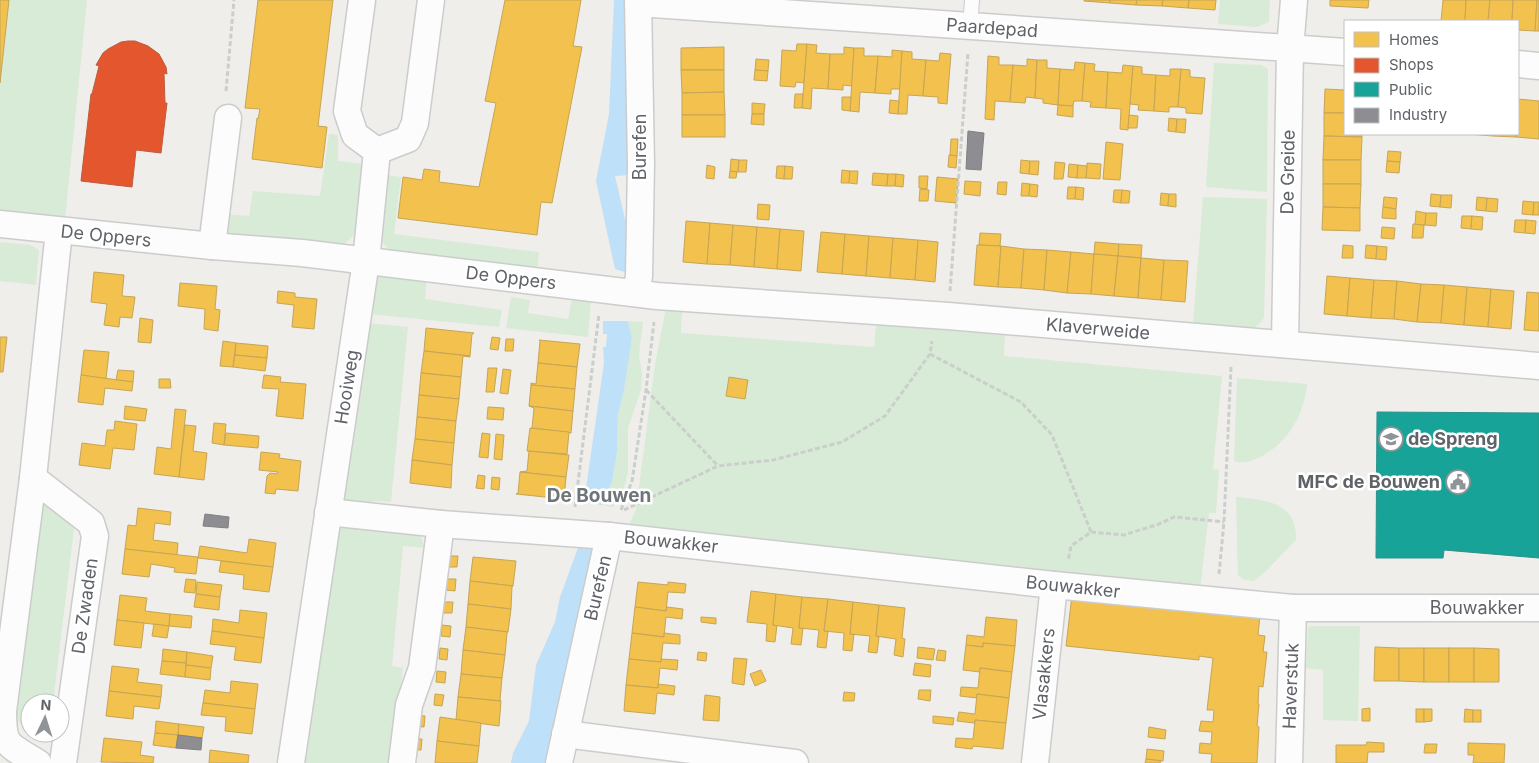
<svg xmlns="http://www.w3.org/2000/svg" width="1539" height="763" viewBox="0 0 1539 763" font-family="Inter,sans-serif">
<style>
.green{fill:#d8ebd6}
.water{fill:#bfe0f9}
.homes{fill:#f2c14e;stroke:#c6a556}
.shops{fill:#e4572e;stroke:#bc5b3f}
.public{fill:#17a398;stroke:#2d908a}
.industry{fill:#8d8d92;stroke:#7f8085}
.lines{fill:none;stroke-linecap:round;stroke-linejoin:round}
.lane-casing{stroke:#cbcccc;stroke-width:16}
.street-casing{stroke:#cbcccc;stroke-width:29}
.path{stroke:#cacfcc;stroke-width:3;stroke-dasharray:5 2.5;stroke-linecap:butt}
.lane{stroke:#fdfcfc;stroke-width:14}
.street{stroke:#fdfcfc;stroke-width:26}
.labels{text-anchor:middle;stroke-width:5;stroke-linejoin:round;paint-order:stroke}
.street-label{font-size:18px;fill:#5f6368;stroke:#fff}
.poi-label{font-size:18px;font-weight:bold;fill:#5f6368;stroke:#fff;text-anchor:start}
.neighbourhood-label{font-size:19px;font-weight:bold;fill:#70757a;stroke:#fff}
</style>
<rect width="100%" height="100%" fill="#efeeea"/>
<g class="green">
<polygon points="0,0 87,0 65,219 0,213"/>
<polygon points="1220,0 1270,0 1269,22 1257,27 1218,24"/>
<polygon points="1214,63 1261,65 1268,69 1267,192 1206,187"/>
<path d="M329 134 338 135V161L365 164 359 226C355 235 350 240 342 245L235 237 227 231 226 214 249 216 253 191 320 196Z"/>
<polygon points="382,174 401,177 394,234 539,252 537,270 389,250 380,240"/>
<polygon points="1203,197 1267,199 1264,318 1256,327 1248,328 1193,323"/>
<polygon points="0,242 30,245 39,250 36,285 0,281"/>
<polygon points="380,274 427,277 425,299 502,310 499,327 369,314 374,282"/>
<polygon points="511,297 530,300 528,313 568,319 572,298 591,301 588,337 506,328"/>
<polygon points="666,308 682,312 681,333 874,347 876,325 1005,335 1004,356 1222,376 1213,469 1219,470 1216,513 1209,513 1200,590 629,524 636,510 655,364"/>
<polygon points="628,321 643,322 639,355 642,373 641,390 628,428 628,473 623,491 613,507 602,505 612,481 617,452 618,414 624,390 632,338"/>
<polygon points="367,323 408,327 391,502 373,501 373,507 349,505 349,501 341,500"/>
<path d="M1237 378 1307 384C1304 414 1290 439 1264 455 1254 461 1244 464 1234 461Z"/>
<polygon points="43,495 74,529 53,703 30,703 30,731 21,725 16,717"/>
<path d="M1236 497C1266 500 1297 502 1296 540L1266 571 1254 581 1244 580 1238 575Z"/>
<polygon points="350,525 419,532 425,548 403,546 392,666 403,668 391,763 302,763 336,527"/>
<polygon points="1311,626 1360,626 1358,721 1323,720 1323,670 1306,668 1308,628"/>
</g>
<g class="water">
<polygon points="614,0 628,0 630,175 615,176 631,245 628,273 615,269 596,181 609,114"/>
<polygon points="603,321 628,321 632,338 624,390 618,414 617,452 612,481 602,505 584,502 604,363 603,347 606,347 607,334 603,334"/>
<polygon points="593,544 549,763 511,763 513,753 529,721 536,665 555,622 560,597 579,545"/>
</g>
<g class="homes">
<polygon points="0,0 9,0 0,83"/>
<polygon points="258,0 333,0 318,126 327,127 322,168 252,159 257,118 258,119 260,109 245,108"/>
<polygon points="505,0 581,0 573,46 582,47 552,203 541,202 537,235 398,218 403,177 422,180 424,169 440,171 439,182 479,187 496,103 485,101"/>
<polygon points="1084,0 1110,0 1110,3 1084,1"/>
<polygon points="1110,0 1137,0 1136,5 1110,3"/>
<polygon points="1137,0 1163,0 1162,6 1136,5"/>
<polygon points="1163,0 1189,0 1188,8 1162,6"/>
<polygon points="1189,0 1216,0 1215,10 1188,8"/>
<polygon points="1330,0 1369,0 1368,8 1330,6"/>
<polygon points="1443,0 1466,0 1465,21 1441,21"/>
<polygon points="1466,0 1490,0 1488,21 1465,21"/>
<polygon points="1490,0 1513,0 1512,21 1488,21"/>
<polygon points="1513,0 1537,0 1535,31 1518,30 1518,21 1512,21"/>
<polygon points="1537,0 1539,0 1539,31 1535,31"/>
<polygon points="797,44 807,44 804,83 796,82 795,87 780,86 782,50 796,51"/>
<polygon points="807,44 817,45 816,53 830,54 828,89 812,88 811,109 802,108"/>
<polygon points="724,47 724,70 681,70 681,48"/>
<polygon points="844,47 854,48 852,86 843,85 843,90 828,89 830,54 844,54"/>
<polygon points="854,48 864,48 864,56 878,56 875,93 860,92 859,112 850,111"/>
<polygon points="892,50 902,51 900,89 891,89 891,94 875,93 878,56 892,57"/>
<polygon points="902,51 912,52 912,59 926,60 923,96 908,95 907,114 898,114"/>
<polygon points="940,53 951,54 947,104 938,103 938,97 923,96 926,60 939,61"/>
<polygon points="988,56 999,57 999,65 1013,65 1010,102 995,101 994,120 985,119"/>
<polygon points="756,59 769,60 768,71 755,70"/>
<polygon points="1027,59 1037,60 1035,98 1026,97 1025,103 1010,102 1013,65 1027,66"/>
<polygon points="1037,60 1047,60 1047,68 1060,69 1058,105 1043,103 1043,99 1035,98"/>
<polygon points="1075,62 1085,63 1082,101 1074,101 1073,106 1058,105 1060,69 1074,70"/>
<polygon points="1085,63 1095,64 1094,71 1108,72 1106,108 1090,107 1091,102 1082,101"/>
<polygon points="1123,65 1133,66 1128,130 1120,129 1121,109 1106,108 1108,72 1122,73"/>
<polygon points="1133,66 1142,67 1142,74 1156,75 1154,111 1138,110 1139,105 1130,104"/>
<polygon points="1170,69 1181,69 1178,107 1169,107 1169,112 1154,111 1156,75 1170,76"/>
<polygon points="1181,69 1190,70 1190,77 1205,78 1202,114 1186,113 1186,108 1178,107"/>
<polygon points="681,70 724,70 724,92 682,93"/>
<polygon points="755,70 768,71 767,81 754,80"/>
<polygon points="1325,89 1345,90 1345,113 1324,113"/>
<polygon points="724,92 725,115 682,115 682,93"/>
<polygon points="795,94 803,94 802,108 794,108"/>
<polygon points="842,97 851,97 850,111 842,110"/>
<polygon points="1518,99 1539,101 1539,139 1516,137 1516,134 1518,134"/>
<polygon points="890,100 899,101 898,114 889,113"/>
<polygon points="752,103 765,104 764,114 752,114"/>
<polygon points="1058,105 1073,106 1073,117 1057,115"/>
<polygon points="1324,113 1345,113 1345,134 1362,134 1362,137 1324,136"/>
<polygon points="752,114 764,114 764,125 751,124"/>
<rect x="682" y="115" width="43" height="22"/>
<polygon points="1129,115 1138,116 1137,128 1128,128"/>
<polygon points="1169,118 1177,119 1176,132 1168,131"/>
<polygon points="1177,119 1186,119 1185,133 1176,132"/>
<polygon points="1469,134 1493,134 1493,136"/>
<polygon points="1493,134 1516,134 1516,137 1493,136"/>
<polygon points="1324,136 1362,137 1361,160 1323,160"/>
<polygon points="951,139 958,139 957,156 950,155"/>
<polygon points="1106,142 1123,144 1120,180 1103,179"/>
<polygon points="1388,151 1401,152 1400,162 1387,161"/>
<polygon points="949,155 957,156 956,168 948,167"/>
<polygon points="731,159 739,160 738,172 730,171"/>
<polygon points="739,160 747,160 746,172 738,172"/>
<polygon points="1021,160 1030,161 1029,174 1020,173"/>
<rect x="1323" y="160" width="38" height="24"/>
<polygon points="1030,161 1039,161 1038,175 1029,174"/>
<polygon points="1387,161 1400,162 1399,173 1386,172"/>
<polygon points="1055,162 1065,163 1063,179 1054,179"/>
<polygon points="1087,163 1101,164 1100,179 1086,178"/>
<polygon points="1069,164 1078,165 1077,178 1068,177"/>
<polygon points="707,165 715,167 714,179 706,178"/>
<polygon points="1078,165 1087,166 1086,178 1077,178"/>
<polygon points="777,166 785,166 784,179 776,178"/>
<polygon points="785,166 793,167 792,179 784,179"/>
<polygon points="842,170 850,171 849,183 841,183"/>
<polygon points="730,171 737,172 736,178 729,178"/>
<polygon points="850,171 858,171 857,184 849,183"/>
<polygon points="873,173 888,174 887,186 872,185"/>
<polygon points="888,174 896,174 895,186 887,186"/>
<polygon points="896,174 904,175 903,187 895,186"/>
<polygon points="919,176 928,176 927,189 919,188"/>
<polygon points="937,177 958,179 956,203 935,201"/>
<polygon points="965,181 981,182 980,196 964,194"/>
<polygon points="998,182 1007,182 1006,195 997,194"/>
<polygon points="1022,183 1030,184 1029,196 1021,196"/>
<polygon points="1030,184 1038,185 1037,197 1029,196"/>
<polygon points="1323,184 1361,184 1360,208 1323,207"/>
<polygon points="1068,187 1076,187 1075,199 1067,199"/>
<polygon points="1076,187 1084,188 1083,200 1075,199"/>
<polygon points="920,189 929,190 928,201 919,201"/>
<polygon points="1114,190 1122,190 1121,203 1113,202"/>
<polygon points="1122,190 1130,191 1129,203 1121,203"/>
<polygon points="1161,193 1169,194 1168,206 1160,205"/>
<polygon points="1169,194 1176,194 1176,207 1168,206"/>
<polygon points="1431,194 1441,195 1440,207 1430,206"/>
<polygon points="1441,195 1452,195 1451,208 1440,207"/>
<polygon points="1384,197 1397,198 1396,209 1383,207"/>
<polygon points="1477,197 1487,198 1486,211 1476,210"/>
<polygon points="1487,198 1498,199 1497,212 1486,211"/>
<polygon points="1523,201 1534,202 1533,215 1522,214"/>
<polygon points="1534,202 1539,202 1539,215 1533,215"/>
<polygon points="758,204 770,205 769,220 757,219"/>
<polygon points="1323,207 1360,208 1360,231 1322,230"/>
<polygon points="1383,207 1396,209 1396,219 1382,218"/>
<polygon points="1416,211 1426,213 1425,225 1415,225"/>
<polygon points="1426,213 1437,213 1436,226 1425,225"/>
<polygon points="1462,216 1472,216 1471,229 1461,228"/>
<polygon points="1472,216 1483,217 1482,230 1471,229"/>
<polygon points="1515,220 1526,220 1525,233 1514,232"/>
<polygon points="1526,220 1536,221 1535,234 1525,233"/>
<polygon points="686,221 710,223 707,264 683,262"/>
<polygon points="710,223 733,225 730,265 707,264"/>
<polygon points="1413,224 1424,225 1423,238 1412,238"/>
<polygon points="733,225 757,227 754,267 730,265"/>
<polygon points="757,227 780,229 777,269 754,267"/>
<polygon points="1382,227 1395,228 1394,239 1381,238"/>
<polygon points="780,229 804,231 801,271 777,269"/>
<polygon points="821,232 845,234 842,274 817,272"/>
<polygon points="980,233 1001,234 1000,246 979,245"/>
<polygon points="845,234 869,236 866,276 842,274"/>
<polygon points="869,236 893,238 890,278 866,276"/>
<polygon points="893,238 918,240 915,280 890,278"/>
<polygon points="918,240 938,242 935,282 915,280"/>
<polygon points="1095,242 1119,244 1118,256 1094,254"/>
<polygon points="1119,244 1142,245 1141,258 1118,256"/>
<polygon points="977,245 1001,246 998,287 974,285"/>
<polygon points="1343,245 1353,246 1353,258 1342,258"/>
<polygon points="1366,245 1377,246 1376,259 1365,258"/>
<polygon points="1001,246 1024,249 1021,288 998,287"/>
<polygon points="1377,246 1387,247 1386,260 1376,259"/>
<polygon points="1024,249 1047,250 1044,290 1021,288"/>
<polygon points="1047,250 1071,252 1067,293 1044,290"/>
<polygon points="1071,252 1094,254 1091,294 1067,293"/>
<polygon points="1094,254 1118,256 1114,296 1091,294"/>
<polygon points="1118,256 1141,258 1138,298 1114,296"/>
<polygon points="1141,258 1164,260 1161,300 1138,298"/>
<polygon points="1164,260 1188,261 1185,302 1161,300"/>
<polygon points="94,272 124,275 122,296 135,297 132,318 120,317 119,327 104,325 107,304 91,302"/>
<polygon points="1327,276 1350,278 1347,316 1324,314"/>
<polygon points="1350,278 1374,280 1371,318 1347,316"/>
<polygon points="1374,280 1397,281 1394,319 1371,318"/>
<polygon points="1397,281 1421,284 1417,322 1394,319"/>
<polygon points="180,283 217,286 215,309 220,310 218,331 204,329 205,309 178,306"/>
<polygon points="1421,284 1444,285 1441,323 1417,322"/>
<polygon points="1444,285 1467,287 1464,325 1441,323"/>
<polygon points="1467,287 1491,289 1488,327 1464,325"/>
<polygon points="1491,289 1514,291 1511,329 1488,327"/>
<polygon points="278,291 295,293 295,297 317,299 314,329 292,327 294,305 277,303"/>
<polygon points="1527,292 1539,293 1539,331 1524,330"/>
<polygon points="140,318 153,320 151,343 138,342"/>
<polygon points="426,328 474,333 472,334 470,356 424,351"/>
<polygon points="0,337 7,337 3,372 0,372"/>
<polygon points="492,337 500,338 498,350 490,349"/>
<polygon points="506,339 514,339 513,351 505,351"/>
<polygon points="539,340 580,344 577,367 538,363 540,341"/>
<polygon points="223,341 236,343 233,367 220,366"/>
<polygon points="236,343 268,346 267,358 235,355"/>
<polygon points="84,350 109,352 106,379 81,375"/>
<polygon points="424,351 470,356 470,357 463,356 461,377 421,373"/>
<polygon points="235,355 267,358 265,371 233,367"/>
<polygon points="538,363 577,367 575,389 531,385 531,383 536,384"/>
<polygon points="488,368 497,368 494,392 486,392"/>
<polygon points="503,369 511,370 508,394 500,393"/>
<polygon points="118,370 134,371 133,382 116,380"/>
<polygon points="421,373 461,377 459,399 419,395"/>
<polygon points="81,375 133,382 132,391 105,388 103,405 78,402"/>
<polygon points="264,375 281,377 280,382 306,384 303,419 276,416 279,389 262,388"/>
<polygon points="729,377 748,380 745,399 726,396"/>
<polygon points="159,379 170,379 171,388 159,388"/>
<polygon points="531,385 575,389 573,411 529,406"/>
<polygon points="419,395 459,399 456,421 417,417"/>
<polygon points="125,406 147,409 145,421 124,419"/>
<polygon points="529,406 573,411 571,433 532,428 534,408"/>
<polygon points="488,407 504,408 503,420 487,419"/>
<polygon points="175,409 186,410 179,477 154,474 157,447 171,449"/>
<polygon points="417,417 456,421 454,443 415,439"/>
<polygon points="115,421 137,424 134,450 113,448 110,469 79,465 82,443 105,446 107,430 114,430"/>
<polygon points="214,423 226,424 224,445 212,443"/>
<polygon points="185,425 196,426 193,451 207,453 204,480 179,477"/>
<polygon points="530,428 569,432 567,454 527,451"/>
<polygon points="226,433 259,436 258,448 224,445"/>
<polygon points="482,433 490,434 488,458 479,457"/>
<polygon points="496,434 504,435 502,460 494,459"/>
<polygon points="415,439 454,443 452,465 412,460"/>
<polygon points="529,451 569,455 566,477 520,472 527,471"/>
<polygon points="261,452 280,454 279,458 301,461 298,491 276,489 275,494 265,493 267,476 270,473 277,474 278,472 259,470"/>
<polygon points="412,460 452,465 451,488 410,483"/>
<polygon points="520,472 566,477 564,499 516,494 518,493"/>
<polygon points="478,475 485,476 484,489 476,488"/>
<polygon points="492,477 500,478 499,490 491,489"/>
<polygon points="138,508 171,512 170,525 155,523 153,540 178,543 177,555 125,549 128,525 136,526"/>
<polygon points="249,539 276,543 273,567 198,558 200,546 247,553"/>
<polygon points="125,549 198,557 196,574 174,572 175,568 151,564 149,577 122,574"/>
<polygon points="449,556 458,556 457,567 448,567"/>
<polygon points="473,557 516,561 513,586 470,581"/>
<polygon points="221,561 273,567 269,592 243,589 244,575 219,572"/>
<polygon points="186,579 196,580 195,593 184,592"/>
<polygon points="447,579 456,579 455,591 446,590"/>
<polygon points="470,581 513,586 512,586 511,609 468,604"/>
<polygon points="197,582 222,585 220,597 196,594"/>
<polygon points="638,582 668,585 668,582 686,584 685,593 668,592 666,611 635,607"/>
<polygon points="751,591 776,594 773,625 777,625 775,642 766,641 767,624 747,622"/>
<polygon points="196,594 220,597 219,610 194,607"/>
<polygon points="776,594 802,597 799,628 803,628 801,645 791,644 793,628 773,625"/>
<polygon points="120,595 147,598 145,611 170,614 169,626 117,620"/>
<polygon points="1072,595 1161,605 1161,609 1217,614 1218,611 1260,615 1258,635 1265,636 1263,652 1267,652 1263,687 1259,686 1258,704 1259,704 1257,726 1259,727 1257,763 1211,763 1212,754 1199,753 1200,743 1211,744 1212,732 1199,731 1201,721 1213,722 1214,710 1207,710 1213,658 1199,656 1199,660 1066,646"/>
<polygon points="802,597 828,599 824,631 828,631 826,648 817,647 819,630 799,628"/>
<polygon points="828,599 853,602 850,634 854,634 852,651 843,650 844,633 824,631"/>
<polygon points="444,602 453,602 452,613 443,613"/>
<polygon points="853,602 879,605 876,636 879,637 877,653 868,652 870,636 850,634"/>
<polygon points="468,604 511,609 508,632 466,627"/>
<polygon points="879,605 905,608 902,638 905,639 903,657 894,655 896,639 876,636"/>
<polygon points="635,607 666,611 667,607 683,609 682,619 666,617 664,637 632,633"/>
<polygon points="240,610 267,613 264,638 212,631 213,619 239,623"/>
<polygon points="170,614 192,616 191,628 169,626"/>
<polygon points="701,617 716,618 716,624 701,622"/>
<polygon points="986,617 1017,620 1015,646 983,643 983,647 966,645 967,635 984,637"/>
<polygon points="117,620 144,623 141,648 114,645"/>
<polygon points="154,624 169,626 167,638 152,636"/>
<polygon points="442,625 451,626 450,637 441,636"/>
<polygon points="466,627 508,632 507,633 505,655 463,650"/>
<polygon points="212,631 264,638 261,663 234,660 236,647 210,644"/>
<polygon points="632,633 664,637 664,633 680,635 680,644 663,643 661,662 629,659"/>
<polygon points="983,643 1015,646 1012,672 980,668 980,672 963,670 966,645 983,647"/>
<polygon points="918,647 935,649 933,660 917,658"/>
<polygon points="1375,647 1399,648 1399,681 1374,681"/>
<polygon points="440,648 448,649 447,660 439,659"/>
<polygon points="1399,648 1424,648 1424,682 1399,681"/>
<rect x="1424" y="648" width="25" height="34"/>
<rect x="1449" y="648" width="25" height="34"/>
<polygon points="1474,648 1499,649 1499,682 1474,682"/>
<polygon points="163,649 187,652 186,663 162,661"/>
<polygon points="463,650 505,655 502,678 461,674"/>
<polygon points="938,650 946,651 945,661 936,660"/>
<polygon points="187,652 213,656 211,668 186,665"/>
<polygon points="698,652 707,653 706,661 697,660"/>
<polygon points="734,658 747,659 744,685 732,683"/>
<polygon points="629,659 661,662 661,659 678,660 677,670 660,668 658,688 626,685"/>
<polygon points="162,661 186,663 185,677 160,674"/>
<polygon points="915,663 931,665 930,677 913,675"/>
<polygon points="186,665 211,668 210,680 185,677"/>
<polygon points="112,666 139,669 137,682 162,685 161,697 109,691"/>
<polygon points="980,668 1012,672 1009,698 977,694 977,698 960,696 961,687 978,688"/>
<polygon points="761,670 766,681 755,686 750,674"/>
<polygon points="437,671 446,672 445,683 436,682"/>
<polygon points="461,674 502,678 500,700 501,701 458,697"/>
<polygon points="231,681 258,684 255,709 203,703 205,690 230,693"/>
<polygon points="658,684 675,686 674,695 657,693 655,714 624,711 626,685 658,688"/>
<polygon points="919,690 931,690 930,701 918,699"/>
<polygon points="109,691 161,697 159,709 134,706 133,719 106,716"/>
<polygon points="844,692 855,693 854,701 843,701"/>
<polygon points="435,694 444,695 442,706 434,705"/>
<polygon points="977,694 1009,698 1006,723 975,720 974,723 957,721 959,712 975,714"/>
<polygon points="705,695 720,697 719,721 703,720"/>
<polygon points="458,697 501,701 499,726 456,720"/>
<polygon points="203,703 255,709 252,734 225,731 226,717 201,715"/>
<polygon points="1370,708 1370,721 1362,721 1362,709"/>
<rect x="1416" y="709" width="8" height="13"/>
<polygon points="1424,709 1432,709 1432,721 1424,722"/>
<polygon points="1465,709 1473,710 1473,722 1464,722"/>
<rect x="1473" y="710" width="8" height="12"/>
<polygon points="416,715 425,716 424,727 415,726"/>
<polygon points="933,716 954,718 953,725 933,723"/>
<polygon points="440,717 481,723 479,746 437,741"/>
<polygon points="975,720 1006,723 1003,749 973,746 972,749 955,747 956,738 973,739"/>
<polygon points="156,721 179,724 178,735 155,733"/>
<polygon points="179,724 204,727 202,738 178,735"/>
<polygon points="1149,727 1166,730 1165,739 1148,737"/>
<polygon points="155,733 178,735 176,748 153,745"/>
<polygon points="104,738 142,742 140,755 154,757 153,763 101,762"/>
<polygon points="414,739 422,739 421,750 413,750"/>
<polygon points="437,741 479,746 477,763 435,763"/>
<polygon points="1367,742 1384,743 1384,752 1368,752 1367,763 1336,763 1336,745 1366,745"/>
<polygon points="1468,743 1505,744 1504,763 1473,763 1474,755 1468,755"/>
<polygon points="1425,744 1437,744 1436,753 1424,753"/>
<polygon points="1147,749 1164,751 1163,761 1146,759"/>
<polygon points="210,750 249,755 248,763 209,763"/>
<polygon points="1146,759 1161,761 1160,763 1145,763"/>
</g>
<polygon class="shops" points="128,41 135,41 148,46 159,54 166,67 167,74 164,73 165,103 167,103 161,153 136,150 132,187 81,181 91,94 92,94 99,66 96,65 103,53 108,49 121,42"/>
<polygon class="public" points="1377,412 1539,413 1539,558 1444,550 1443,558 1376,558"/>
<g class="industry">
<polygon points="968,131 984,133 981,170 966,169"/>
<polygon points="205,514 229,517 228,528 203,526"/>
<polygon points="178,735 202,738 201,750 176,748"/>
</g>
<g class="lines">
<g class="lane-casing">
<polyline id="lane" points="970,27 972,0"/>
</g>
<g class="street-casing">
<g id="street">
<polyline points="362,0 347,111 355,135 377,151 408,139 415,123 431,0"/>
<polyline points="638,3 1345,52"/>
<polyline points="1518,64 1539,66"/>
<polyline points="0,224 212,246 302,253 657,296 948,316 1539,366"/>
<polyline points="212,246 228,118"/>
<polyline points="636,293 639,276 641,164 638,0"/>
<polyline points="1285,344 1290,49 1294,0"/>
<polyline points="33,478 91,523 95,536 63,763"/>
<polyline points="328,512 441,524 609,536 1054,585 1293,608 1539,608"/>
<polyline points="565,734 795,763"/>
<path d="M38 763C8 744 3 748 3 711L33 478 59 231"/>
<polyline points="291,763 366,261 377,151"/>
<polyline points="402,763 409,705 422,668 441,524"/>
<polyline points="559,763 609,536"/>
<polyline points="1035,763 1054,585"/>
<polyline points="1289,763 1293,608"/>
</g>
</g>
<g class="path">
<polyline points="226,91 234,0"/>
<polyline points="950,291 968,53"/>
<polyline points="930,354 1021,402 1052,435 1091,532 1071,546 1068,561"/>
<polyline points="646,390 718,466"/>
<polyline points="575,507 599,314"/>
<polyline points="621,510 632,481 646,390 654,322"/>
<polyline points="624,510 718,466 773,460 842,442 885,416 930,354 932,341"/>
<polyline points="1091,532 1124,535 1159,524 1174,517 1224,522"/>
<polyline points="1219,574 1224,522 1231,366"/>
</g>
<use href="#lane" class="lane"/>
<use href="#street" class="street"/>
</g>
<defs>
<g id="school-ring" transform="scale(1.25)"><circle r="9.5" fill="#fff" stroke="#919496" stroke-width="1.5"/><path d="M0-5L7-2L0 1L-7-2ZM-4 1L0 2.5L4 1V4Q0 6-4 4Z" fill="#919496"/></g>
<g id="civic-ring" transform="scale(1.25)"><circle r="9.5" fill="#fff" stroke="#919496" stroke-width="1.5"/><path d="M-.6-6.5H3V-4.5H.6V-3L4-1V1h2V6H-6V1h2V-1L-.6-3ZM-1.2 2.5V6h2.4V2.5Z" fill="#919496"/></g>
</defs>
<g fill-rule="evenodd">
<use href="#school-ring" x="1391" y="439"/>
<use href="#civic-ring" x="1458" y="482"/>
</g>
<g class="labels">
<g class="street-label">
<text transform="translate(992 28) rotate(4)" y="6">Paardepad</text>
<text transform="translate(640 147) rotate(-90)" y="6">Burefen</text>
<text transform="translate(1288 172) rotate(-89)" y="6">De Greide</text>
<text transform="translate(106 236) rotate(6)" y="6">De Oppers</text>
<text transform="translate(511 278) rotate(7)" y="6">De Oppers</text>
<text transform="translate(1098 329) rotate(5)" y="6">Klaverweide</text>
<text transform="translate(347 387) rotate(-81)" y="6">Hooiweg</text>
<text transform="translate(671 542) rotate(6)" y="6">Bouwakker</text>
<text transform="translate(1073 587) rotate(6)" y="6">Bouwakker</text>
<text transform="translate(598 588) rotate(-77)" y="6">Burefen</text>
<text transform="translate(85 606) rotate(-82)" y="6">De Zwaden</text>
<text x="1477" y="614">Bouwakker</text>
<text transform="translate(1044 674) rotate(-84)" y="6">Vlasakkers</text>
<text transform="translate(1291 686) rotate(-88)" y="6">Haverstuk</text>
</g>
<g class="poi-label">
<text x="1408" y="445">de Spreng</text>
<text x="1440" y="488" text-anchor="end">MFC de Bouwen</text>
</g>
<g class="neighbourhood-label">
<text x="599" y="502">De Bouwen</text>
</g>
</g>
<rect x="1344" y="20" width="175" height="115" fill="#ffffff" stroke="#bfc1c3"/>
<rect x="1354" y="32" width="25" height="15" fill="#f2c14e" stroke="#bfc1c3"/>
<text x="1389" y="45" font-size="15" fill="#5f6368">Homes</text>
<rect x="1354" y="58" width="25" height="15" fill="#e4572e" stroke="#bfc1c3"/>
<text x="1389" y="70" font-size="15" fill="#5f6368">Shops</text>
<rect x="1354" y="82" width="25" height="15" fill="#17a398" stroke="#bfc1c3"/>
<text x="1389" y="95" font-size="15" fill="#5f6368">Public</text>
<rect x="1354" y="108" width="25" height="15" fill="#8d8d92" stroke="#bfc1c3"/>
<text x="1389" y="120" font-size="15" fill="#5f6368">Industry</text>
<g transform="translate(45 718) rotate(4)"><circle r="24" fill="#ffffff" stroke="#bfc1c3"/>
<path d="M0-4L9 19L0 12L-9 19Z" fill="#919496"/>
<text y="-8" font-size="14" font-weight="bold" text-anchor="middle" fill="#5f6368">N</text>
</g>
</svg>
